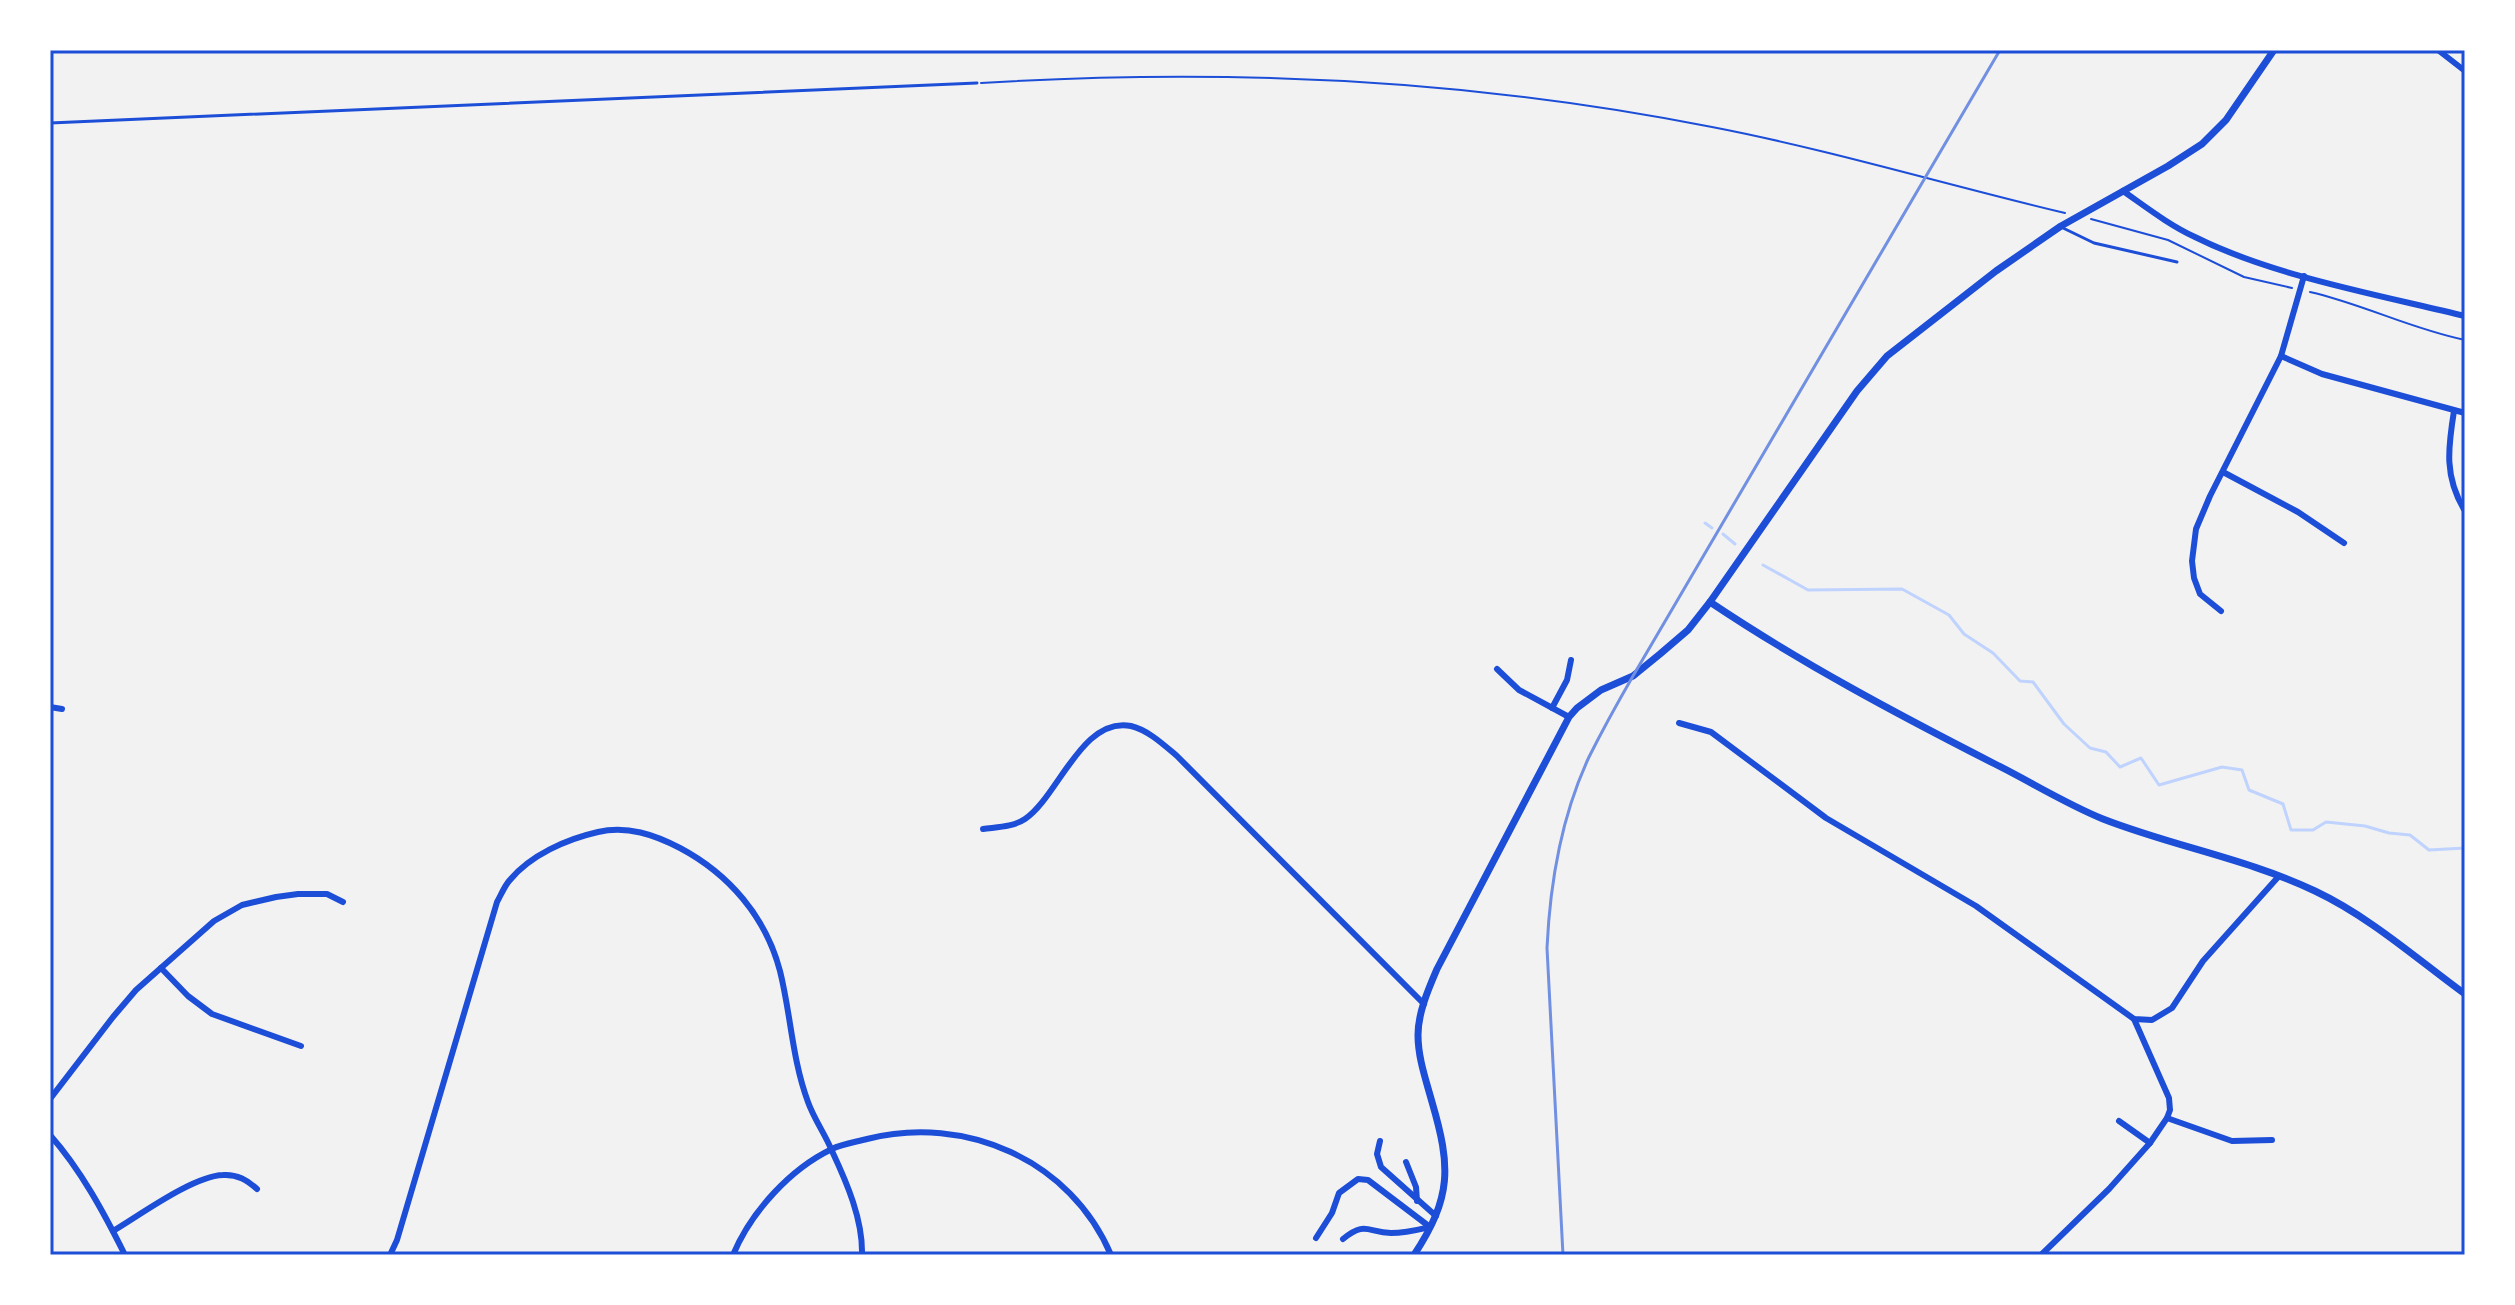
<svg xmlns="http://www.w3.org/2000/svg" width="2515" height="1305" viewBox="0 0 2515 1305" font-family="Poppins,sans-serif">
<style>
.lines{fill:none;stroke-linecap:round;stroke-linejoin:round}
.stream{stroke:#bfd3fe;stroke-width:3}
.path{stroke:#1d4ed8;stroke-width:2}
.service{stroke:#1d4ed8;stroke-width:3}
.minor{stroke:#1d4ed8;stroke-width:6}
.tertiary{stroke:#1d4ed8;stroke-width:7}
.rail{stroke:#7290e2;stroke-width:3}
.neatline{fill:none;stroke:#1d4ed8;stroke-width:3}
</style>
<rect width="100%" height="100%" fill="#f2f2f2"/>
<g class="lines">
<g class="stream">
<polyline points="1705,523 1712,528"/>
<polyline points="1723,534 1735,544"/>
<polyline points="1763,565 1808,590 1902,589 1949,615 1964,634 1993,653 2020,681 2033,682 2064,724 2090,748 2106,752 2120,767 2141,758 2159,785 2222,767 2242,770 2249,790 2283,804 2291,830 2313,830 2326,822 2365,826 2389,833 2410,835 2429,850 2465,848"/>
</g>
<g class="path">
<path d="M981 83C1225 68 1472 79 1712 127 1831 150 1947 185 2065 213"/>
<polyline points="2091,219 2168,240 2244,277 2292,288"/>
<path d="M2310 292C2363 304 2411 329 2465 340"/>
</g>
<g class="service">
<polyline points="50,123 977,83"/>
<polyline points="2063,228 2094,243 2177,262"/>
</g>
<g class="minor">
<polyline points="2438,50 2465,71"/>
<path d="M2123 191C2146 207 2169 225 2195 237 2273 276 2379 295 2465 316"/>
<polyline points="2281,356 2322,374 2465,413"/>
<path d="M2454 411C2448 448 2444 477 2465 511"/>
<polyline points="2223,472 2298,512 2344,543"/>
<polyline points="2221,611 2200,594 2194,578 2192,561 2196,529 2210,496 2281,356 2304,276"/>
<polyline points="1497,669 1519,690 1569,717"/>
<polyline points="50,707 62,709"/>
<polyline points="1552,708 1567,680 1571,660"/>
<polyline points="1679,723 1711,732 1826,818 1976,906 2134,1019 2152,1020 2172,1008 2203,961 2279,876"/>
<path d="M983 829C997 827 1013 827 1025 819 1058 797 1082 716 1131 726 1148 730 1164 745 1177 756L1424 1004"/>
<polyline points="161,968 188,996 212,1014 301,1046"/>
<polyline points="50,1099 113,1017 136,990 214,921 242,905 276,897 298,894 327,894 343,902"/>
<polyline points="2167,1118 2232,1141 2272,1140"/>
<polyline points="2119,1121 2150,1143"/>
<path d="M50 1135C81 1170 104 1213 125 1255"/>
<polyline points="1380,1141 1377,1154 1381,1167 1436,1216"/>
<polyline points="1406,1162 1416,1187 1417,1201"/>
<path d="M113 1231C140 1215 193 1176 223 1175 237 1174 247 1180 257 1189"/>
<polyline points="1316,1238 1332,1213 1339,1193 1358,1179 1368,1180 1430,1227"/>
<path d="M1343 1239C1365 1221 1367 1232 1391 1233 1405 1233 1417 1230 1430 1227"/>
<path d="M390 1255 397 1240 497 902C501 895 504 887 509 881 530 855 567 839 598 832 627 825 655 835 680 848 729 874 766 917 780 971 791 1015 792 1059 808 1102 814 1119 825 1134 832 1151 847 1183 863 1220 862 1255"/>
<path d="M733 1255C751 1212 790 1169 832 1149 842 1144 856 1142 867 1139 965 1114 1071 1160 1111 1255"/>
<polyline points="2041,1255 2109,1189 2150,1143 2167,1118 2170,1110 2169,1098 2134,1019"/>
</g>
<g class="tertiary">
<path d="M1710 602C1801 663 1897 714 1995 764 2031 782 2066 804 2103 819 2172 846 2248 859 2315 891 2370 917 2417 959 2465 994"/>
<path d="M1414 1255C1452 1197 1451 1167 1432 1102 1426 1080 1418 1058 1418 1035 1418 1013 1428 990 1437 969L1569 717 1577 708 1601 690 1633 676 1660 654 1688 630 1710 602 1857 391 1887 356 1996 271 2061 226 2168 166 2202 144 2226 120 2274 50"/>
</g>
<path class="rail" d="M1563 1255 1547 948C1550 882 1561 817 1589 757 1603 729 1618 702 1633 676L2000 50"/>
</g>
<rect width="2515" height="1305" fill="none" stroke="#ffffff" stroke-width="104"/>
<rect x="52" y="52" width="2411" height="1201" class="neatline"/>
</svg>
